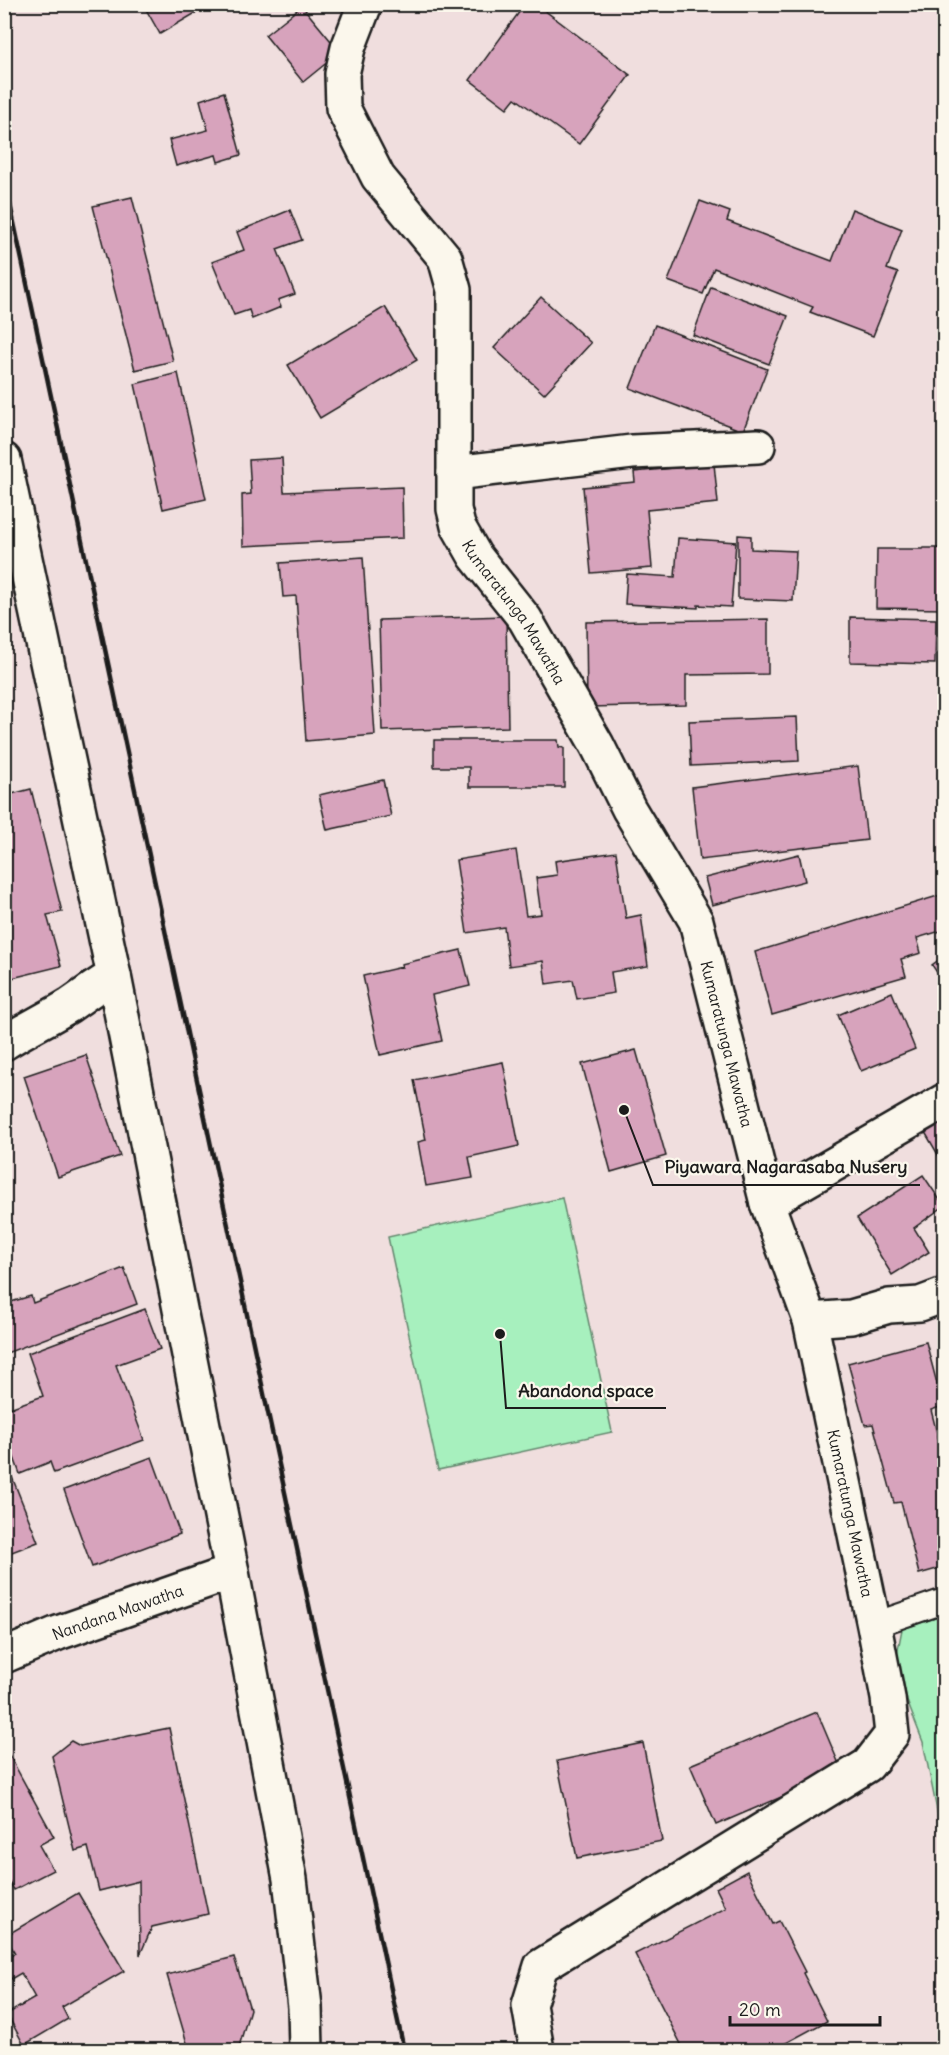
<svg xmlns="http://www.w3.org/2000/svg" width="949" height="2055" viewBox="0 0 949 2055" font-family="Delius,sans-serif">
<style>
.green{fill:#a7f0be;stroke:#62866d;stroke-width:1.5}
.building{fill:#d7a3bc;stroke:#1c1c1c;stroke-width:1.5}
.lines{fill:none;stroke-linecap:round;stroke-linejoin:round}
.service-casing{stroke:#1c1c1c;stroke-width:28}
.minor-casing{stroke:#1c1c1c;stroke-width:38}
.tertiary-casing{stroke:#1c1c1c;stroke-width:38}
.primary-casing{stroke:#1c1c1c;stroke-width:38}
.service{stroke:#fbf7ec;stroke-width:24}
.minor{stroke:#fbf7ec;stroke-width:33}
.tertiary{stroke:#fbf7ec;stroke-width:33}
.primary{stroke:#fbf7ec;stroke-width:33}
.rail{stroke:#1c1c1c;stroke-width:4.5}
.labels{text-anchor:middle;stroke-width:4.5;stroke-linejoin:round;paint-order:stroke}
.street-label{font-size:16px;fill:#1c1c1c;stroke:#fbf7ec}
.leader{fill:none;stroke:#1c1c1c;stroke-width:2}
.callout-dot{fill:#1c1c1c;stroke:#fbf7ec;stroke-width:2}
.callout-label{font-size:18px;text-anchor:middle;font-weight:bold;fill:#1c1c1c;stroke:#fbf7ec;stroke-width:4.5;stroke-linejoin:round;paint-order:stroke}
</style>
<rect width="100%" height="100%" fill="#f0dede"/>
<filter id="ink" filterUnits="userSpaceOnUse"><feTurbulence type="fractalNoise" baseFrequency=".0167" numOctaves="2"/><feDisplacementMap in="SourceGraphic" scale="12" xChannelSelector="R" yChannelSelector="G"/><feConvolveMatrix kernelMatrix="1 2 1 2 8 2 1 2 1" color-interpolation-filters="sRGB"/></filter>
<g filter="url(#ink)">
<g class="green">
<polygon points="562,1198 612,1432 438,1470 388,1237"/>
<polygon points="944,1615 944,1845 923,1742 907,1701 897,1655 902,1629"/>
</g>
<g class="building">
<polygon points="143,4 211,4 160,34"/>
<polygon points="525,4 536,4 630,75 579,144 515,98 507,108 470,80"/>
<polygon points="302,6 340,52 303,82 265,35"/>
<polygon points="224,92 241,155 218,162 216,155 176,166 169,140 208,130 200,100"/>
<polygon points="132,197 173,361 135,370 93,206"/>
<polygon points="700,201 730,212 727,221 832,261 852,209 902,229 887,269 898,273 873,336 810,312 813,307 714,268 703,294 668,281"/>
<polygon points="290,210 302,240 277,249 295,294 278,300 281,307 252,319 249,310 234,315 212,262 244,250 237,232"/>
<polygon points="711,287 788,316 769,364 693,335"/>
<polygon points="541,297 591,343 544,394 494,348"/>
<polygon points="385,307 417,360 320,418 288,365"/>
<polygon points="655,325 767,369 743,431 630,388"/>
<polygon points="178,373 206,499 163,509 135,384"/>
<polygon points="282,458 284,492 402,487 403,538 243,546 242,495 251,494 249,460"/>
<polygon points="714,464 718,503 647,510 652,568 591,573 583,487 635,482 634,472"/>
<polygon points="738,535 751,536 751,549 796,551 793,601 738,599"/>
<polygon points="678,538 736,542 731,607 698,605 698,608 625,604 627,574 675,577"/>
<polygon points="923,548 944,548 944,609 876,608 877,549 923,549"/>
<polygon points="363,557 375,735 306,741 296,596 283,597 280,563"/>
<polygon points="506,616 508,727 382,731 379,620"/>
<polygon points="850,617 936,619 935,664 850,662"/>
<polygon points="768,619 768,674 686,675 686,705 587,707 586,622"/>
<polygon points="797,717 799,761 691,766 689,721"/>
<polygon points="434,740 558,740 559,747 564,748 564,787 469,787 469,767 434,767"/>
<polygon points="858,766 867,840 700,860 692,787"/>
<polygon points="383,780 391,816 327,830 319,795"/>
<polygon points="31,789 62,912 47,915 61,966 4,980 4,796"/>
<polygon points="516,850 526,916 541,914 536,878 557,875 555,861 616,852 626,918 641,915 648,966 611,972 614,993 577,999 573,980 546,984 543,961 509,966 504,927 467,933 456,860"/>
<polygon points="799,854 805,881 712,905 705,878"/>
<polygon points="944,894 944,930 917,938 921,953 901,959 906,976 772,1015 755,952"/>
<polygon points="461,950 470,986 432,995 442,1041 380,1055 363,976 402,967 401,964"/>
<polygon points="944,956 944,983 932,965"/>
<polygon points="4,985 12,1016 4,1018"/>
<polygon points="892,992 915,1049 861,1071 838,1015"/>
<polygon points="636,1050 666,1156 611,1172 582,1064"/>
<polygon points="86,1055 120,1156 58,1177 24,1076"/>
<polygon points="503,1062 519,1146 469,1157 473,1178 426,1186 418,1142 426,1140 414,1080"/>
<polygon points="944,1114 944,1165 922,1127"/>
<polygon points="923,1175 944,1206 914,1228 929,1252 892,1275 857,1218"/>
<polygon points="124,1268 137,1304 4,1354 4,1304 31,1296 33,1303"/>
<polygon points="145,1309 160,1349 116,1365 144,1440 54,1473 50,1462 20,1474 12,1452 4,1455 4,1410 43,1396 28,1353"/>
<polygon points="926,1342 943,1406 931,1410 944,1461 944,1567 919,1574 901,1502 894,1503 873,1424 865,1425 848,1363"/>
<polygon points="152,1457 180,1534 92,1567 64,1490"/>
<polygon points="6,1462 38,1542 4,1555 4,1463"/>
<polygon points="817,1712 842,1771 716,1825 690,1765"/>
<polygon points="169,1728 208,1914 152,1927 140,1955 139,1881 99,1891 88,1847 75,1851 52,1756 71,1741 80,1746"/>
<polygon points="643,1743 662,1841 577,1858 557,1761"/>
<polygon points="7,1751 54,1837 39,1845 53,1870 14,1890 4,1873 4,1752"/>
<polygon points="747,1871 773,1924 779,1921 805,1972 803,1973 827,2021 773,2050 684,2050 635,1954 726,1908 716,1888"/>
<polygon points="78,1893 124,1971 62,2007 68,2019 24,2045 7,2014 35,1998 21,1973 4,1983 4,1959 15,1953 5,1936"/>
<polygon points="234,1957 250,2009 238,2050 189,2050 167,1975"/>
</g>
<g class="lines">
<g class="service-casing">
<polyline id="service" points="874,1625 944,1601"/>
</g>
<g class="minor-casing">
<g id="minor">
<path id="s1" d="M365 4 348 48 342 74 343 108 378 177 445 258 454 290V509L458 526 475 556 525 619 597 745 629 809 696 921 767 1203 810 1320 874 1625 888 1698 892 1734 868 1765 541 1966 529 2005 537 2050"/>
<polyline points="454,473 632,452 758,446"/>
<path d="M4 1043C26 1029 49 1018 70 1005 85 995 98 984 114 976"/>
<polyline points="767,1203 944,1101"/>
<polyline points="810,1320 851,1317 889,1306 920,1304 944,1295"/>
</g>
</g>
<g class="tertiary-casing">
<g id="tertiary">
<path id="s2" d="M4 1656 58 1633 232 1572"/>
</g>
</g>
<g class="primary-casing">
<polyline id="primary" points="4,460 114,976 232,1572 290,1879 305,2007 306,2050"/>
</g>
<use href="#service" class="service"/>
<use href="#minor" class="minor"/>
<use href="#tertiary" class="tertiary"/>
<use href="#primary" class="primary"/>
<polyline class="rail" points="4,176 404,2050"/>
</g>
</g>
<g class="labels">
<g class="street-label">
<text dy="6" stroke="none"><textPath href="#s1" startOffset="663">Kumaratunga Mawatha</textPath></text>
<text dy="6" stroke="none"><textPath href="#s1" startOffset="1149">Kumaratunga Mawatha</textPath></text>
<text dy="6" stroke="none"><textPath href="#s1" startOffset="1635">Kumaratunga Mawatha</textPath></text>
<text dy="6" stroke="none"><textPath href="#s2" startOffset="122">Nandana Mawatha</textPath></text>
</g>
</g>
<path class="leader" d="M624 1110L653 1185H920M500 1334L506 1408H666"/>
<g class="callout-dot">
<circle cx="624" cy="1110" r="6"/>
<circle cx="500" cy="1334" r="6"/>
</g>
<g class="callout-label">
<text x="786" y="1173">Piyawara Nagarasaba Nusery</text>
<text x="586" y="1397">Abandond space</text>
</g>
<rect width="949" height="2055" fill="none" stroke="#fbf7ec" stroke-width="24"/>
<rect x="12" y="12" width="925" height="2031" fill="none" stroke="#1c1c1c" stroke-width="2" filter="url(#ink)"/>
<path d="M730 2016v9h150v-9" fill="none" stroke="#1c1c1c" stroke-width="3"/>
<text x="739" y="2016" font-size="18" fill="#1c1c1c" stroke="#fbf7ec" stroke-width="4.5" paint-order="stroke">20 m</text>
</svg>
